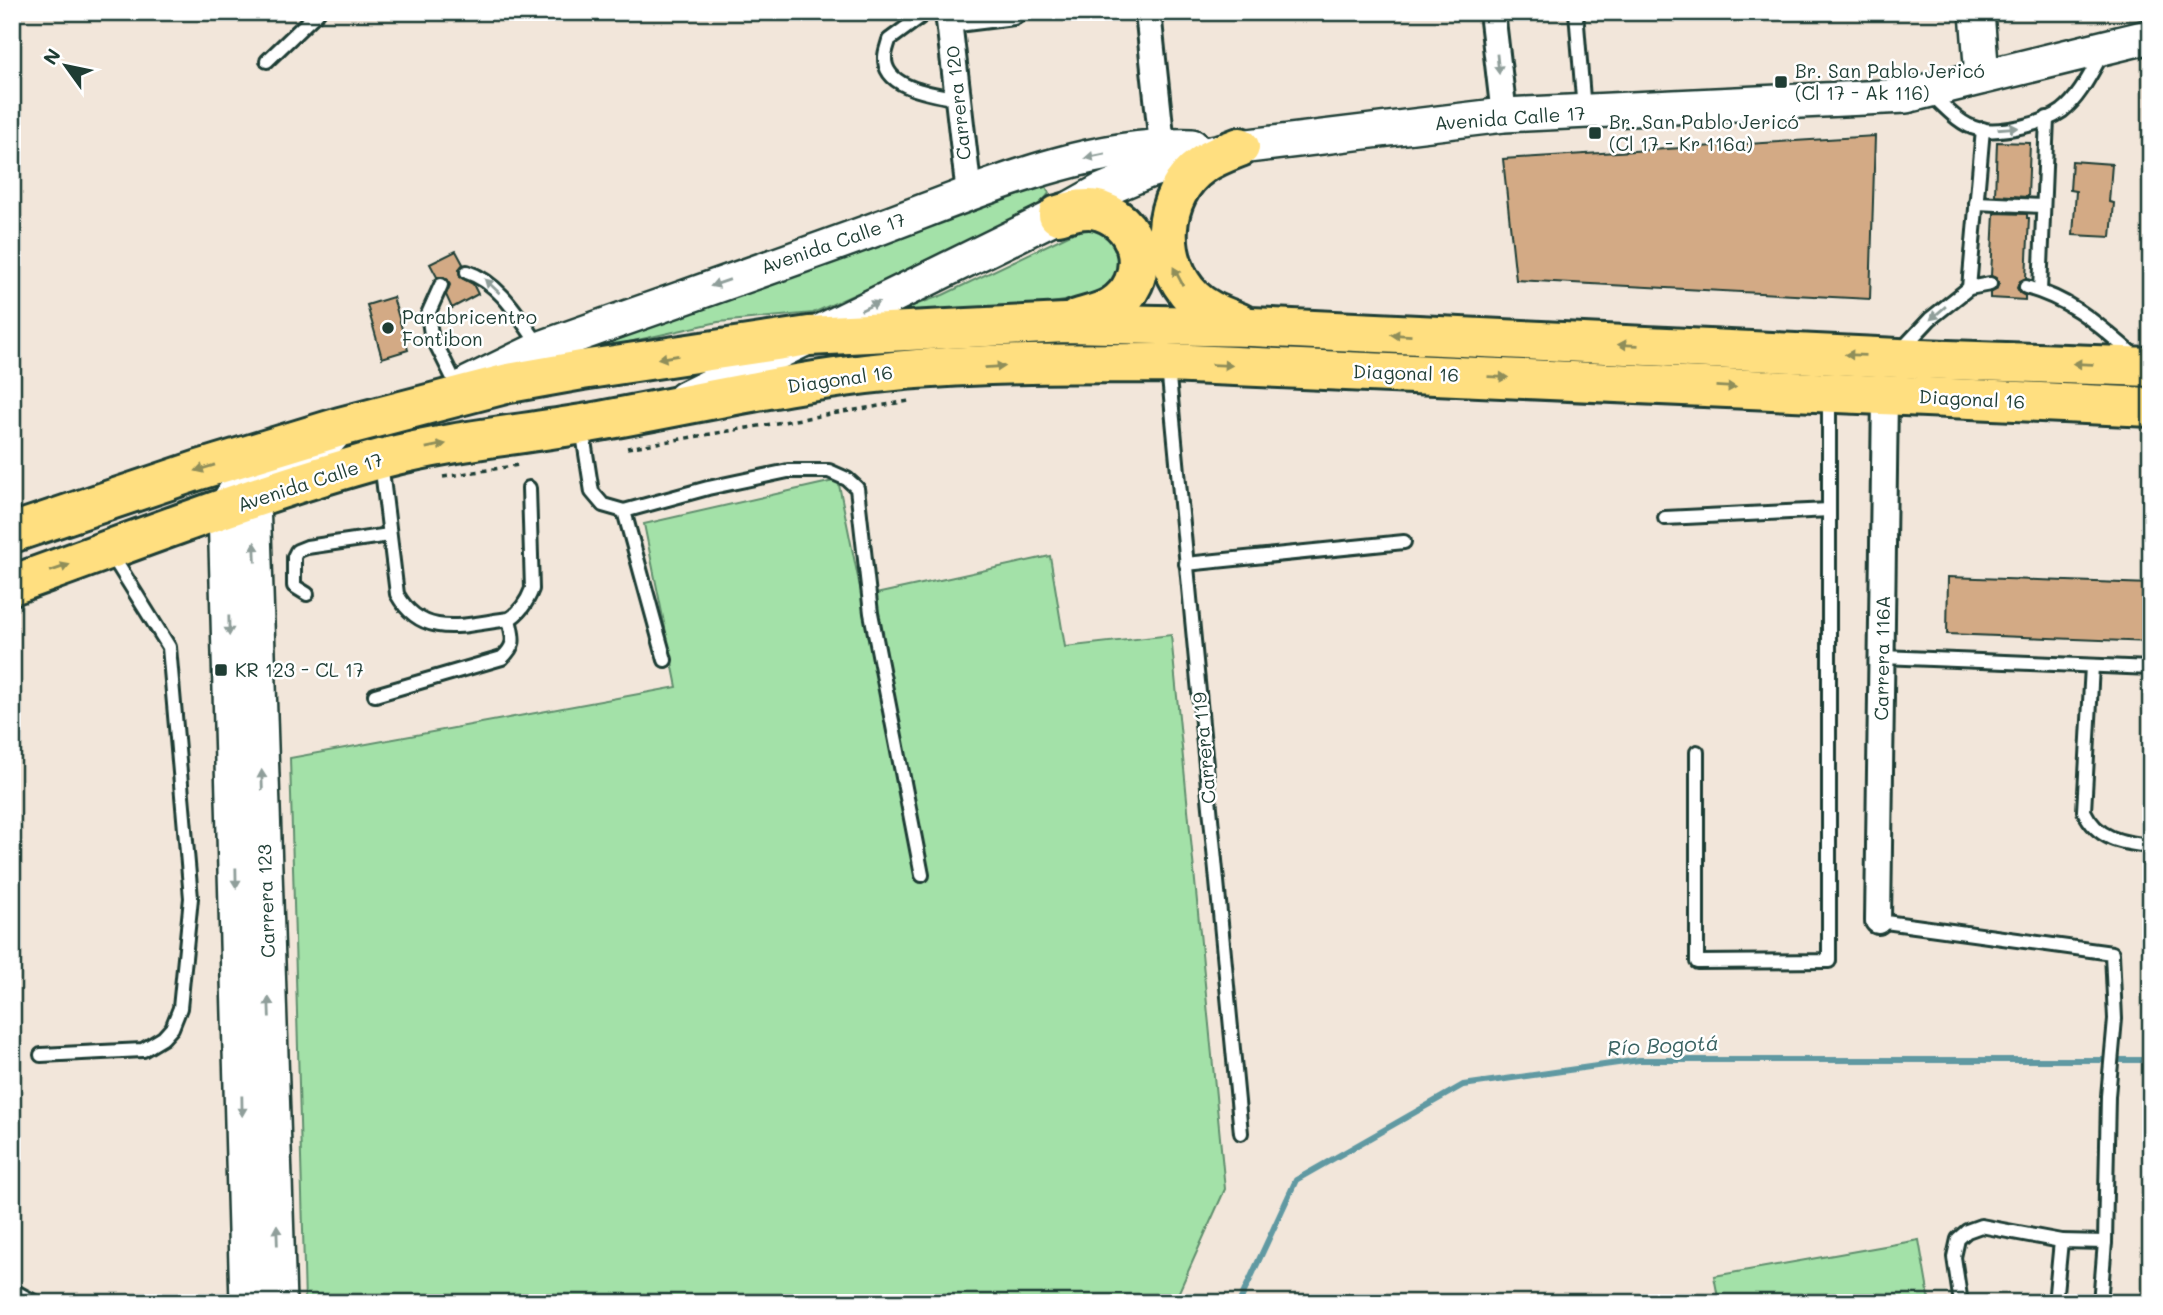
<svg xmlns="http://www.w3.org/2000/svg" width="2163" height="1315" viewBox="0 0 2163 1315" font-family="Mali,sans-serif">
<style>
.green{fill:#a3e1a8;stroke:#618f6e;stroke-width:2}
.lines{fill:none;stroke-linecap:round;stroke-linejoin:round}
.stream{stroke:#6099a2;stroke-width:6}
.building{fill:#d3aa85;stroke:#1f3d34;stroke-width:2}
.lane-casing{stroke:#1f3d34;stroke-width:18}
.street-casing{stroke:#1f3d34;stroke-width:30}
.secondary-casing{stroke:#1f3d34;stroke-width:38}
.primary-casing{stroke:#1f3d34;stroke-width:44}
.path{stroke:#1f3d34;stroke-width:3.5;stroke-dasharray:5 5;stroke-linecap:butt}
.lane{stroke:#fff;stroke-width:12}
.street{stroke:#fff;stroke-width:24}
.secondary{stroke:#fff;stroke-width:33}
.primary{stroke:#ffdf80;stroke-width:38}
.oneway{fill:#8f9e9a}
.oneway2{fill:#8f8e5a}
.poi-dot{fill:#1f3d34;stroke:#fff;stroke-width:2.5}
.labels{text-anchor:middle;stroke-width:5;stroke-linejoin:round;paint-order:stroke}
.poi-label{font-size:19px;fill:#1f3d34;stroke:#fff;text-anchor:start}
.street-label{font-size:19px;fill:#1f3d34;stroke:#fff}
.water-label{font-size:21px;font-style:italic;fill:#3a6362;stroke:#fff}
</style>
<rect width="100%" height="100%" fill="#f2e6da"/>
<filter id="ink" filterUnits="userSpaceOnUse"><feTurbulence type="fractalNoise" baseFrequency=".0143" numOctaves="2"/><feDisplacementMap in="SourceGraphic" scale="14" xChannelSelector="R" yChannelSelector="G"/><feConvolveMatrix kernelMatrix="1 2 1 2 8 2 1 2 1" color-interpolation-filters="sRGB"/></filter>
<g filter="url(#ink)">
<g class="green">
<polygon points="1045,184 1049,193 1043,201 1031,209 934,259 813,313 718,322 584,352 863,242"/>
<polygon points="1099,226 1130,259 1104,292 1082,298 1052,303 867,322 943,295 1079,230"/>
<polygon points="838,480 862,597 1050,556 1065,647 1171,635 1225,1189 1174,1303 305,1303 290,758 677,687 644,524"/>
<polygon points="1919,1240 1930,1303 1719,1303 1714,1276"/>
</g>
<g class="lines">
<polyline class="stream" points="1239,1303 1296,1180 1463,1085 1639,1060 2151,1060"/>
</g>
<g class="building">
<polygon points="1875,136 1870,299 1516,280 1503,159"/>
<polygon points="1997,142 2030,143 2028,197 1995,195"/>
<polygon points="2072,161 2112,164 2109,202 2114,203 2111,237 2073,235 2076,191 2070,190"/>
<polygon points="1994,213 2027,214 2027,218 2029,218 2026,278 2020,281 2017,288 2020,293 2025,296 2025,300 1990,298 1990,293 1996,290 1999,283 1996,278 1991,276"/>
<polygon points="456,251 463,264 459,269 460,277 473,284 478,294 452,308 446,295 450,285 448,280 444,277 437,277 430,264"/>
<polygon points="393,297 408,350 382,358 367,305"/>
<polygon points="1948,577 2151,584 2151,642 1947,634"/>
</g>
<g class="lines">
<g class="lane-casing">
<g id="lane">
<path d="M927 12 889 40C888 45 885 51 885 57 883 89 935 94 958 99"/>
<polyline points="1576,12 1584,111"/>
<polyline points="267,61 318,12"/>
<path d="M1931 94C1944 106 1960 125 1978 129 2000 134 2044 124 2062 111 2080 97 2091 73 2102 54"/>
<polyline points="1976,203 2043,206"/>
<path d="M467 272C501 283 520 319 541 348"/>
<polyline points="441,285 428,314 431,334 458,388"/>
<path d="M2026 287C2075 301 2098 325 2136 357"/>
<polyline points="1969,288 1983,129"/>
<polyline points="2040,291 2047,118"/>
<polyline points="1900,351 1930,319 1969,288 1990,284"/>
<polyline points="1168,367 1241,1133"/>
<polyline points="582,428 592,492 603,505 624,511 708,488 788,471 829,471 847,479 857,488 871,613 922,875"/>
<path d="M381 462 397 594C423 641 466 624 509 619 521 612 527 602 532 589L529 488"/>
<polyline points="624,511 665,660"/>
<polyline points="1665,518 1829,510"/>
<polyline points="1186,564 1404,542"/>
<polyline points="307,594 294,586 294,557 297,551 307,547 389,535"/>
<polyline points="1882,657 2151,668"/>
<path d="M2092 666 2084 811C2097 839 2121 843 2151 846"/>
<path d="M375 695 502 658C517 644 513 638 509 619"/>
<polyline points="1697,752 1697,962 1829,961 1829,396"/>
<polyline points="1878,921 2112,953 2115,1019 2108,1096 2105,1242 2100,1303"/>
<polyline points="41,1055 143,1050 163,1038 172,1028 180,1008 191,898 169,647 111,554"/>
<polyline points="12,1290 36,1303"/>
<polyline points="1961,1303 1954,1257 1958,1239 1967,1231 1981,1226 2061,1241"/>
<polyline points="2055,1303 2061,1241 2105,1242"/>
</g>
</g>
<g class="street-casing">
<g id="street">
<polyline points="948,12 969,194"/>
<polyline points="1148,12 1162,145"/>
<polyline points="1492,12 1504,115"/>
<polyline points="949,20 1013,12"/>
<polyline points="1878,921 1885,395"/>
</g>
</g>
<g class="secondary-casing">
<g id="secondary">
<polyline points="1977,12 1982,77"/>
<path d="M469 383 541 348C652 308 765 270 876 229 977 192 1082 143 1192 146"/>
<polyline points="685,398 1058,215 1101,191 1146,172 1192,157 1240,147 1504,115 1906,96 2151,36"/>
<polyline points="253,499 279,1303"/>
<path d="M247 1303 225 509C247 464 266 477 305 461 318 456 330 437 340 427"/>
</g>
</g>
<g class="primary-casing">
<g id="primary">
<path d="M1058 215C1072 211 1087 206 1101 211 1144 225 1151 282 1113 306 1103 313 1088 315 1077 319"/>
<path d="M1240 323C1223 316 1206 311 1193 298 1157 262 1159 195 1202 165 1213 157 1227 152 1240 147"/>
<polyline points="12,533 199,470 340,427 509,383 582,370 809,336 1065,323 1251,327 1919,359 2151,367"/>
<path d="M12 585C135 541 258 492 384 458 450 441 516 435 583 424 687 406 789 381 894 371 984 363 1077 363 1167 363L2151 407"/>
</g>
</g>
<g class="path">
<polyline points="627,448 909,401"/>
<polyline points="443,477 519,465"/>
</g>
<use href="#lane" class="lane"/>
<use href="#street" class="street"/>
<use href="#secondary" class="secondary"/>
<use href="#primary" class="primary"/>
</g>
<defs><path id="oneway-solid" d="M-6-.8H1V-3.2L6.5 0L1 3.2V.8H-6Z" transform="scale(1.75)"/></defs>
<g class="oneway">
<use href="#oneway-solid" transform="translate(1498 64) rotate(84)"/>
<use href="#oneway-solid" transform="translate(2008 128) rotate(-4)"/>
<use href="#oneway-solid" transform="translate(1095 156) rotate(168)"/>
<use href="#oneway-solid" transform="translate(720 283) rotate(161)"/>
<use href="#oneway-solid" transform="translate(492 286) rotate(-137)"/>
<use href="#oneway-solid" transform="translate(870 306) rotate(-26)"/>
<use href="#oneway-solid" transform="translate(1938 313) rotate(139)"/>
<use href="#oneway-solid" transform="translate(255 552) rotate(-92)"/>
<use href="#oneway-solid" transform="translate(229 626) rotate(89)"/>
<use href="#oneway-solid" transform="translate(262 780) rotate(-92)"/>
<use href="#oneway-solid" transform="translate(236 878) rotate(89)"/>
<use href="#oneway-solid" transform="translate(269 1007) rotate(-92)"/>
<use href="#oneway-solid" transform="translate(242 1106) rotate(89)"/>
<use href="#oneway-solid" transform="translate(277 1235) rotate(-92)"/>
</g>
<g class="oneway2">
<use href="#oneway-solid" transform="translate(1178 276) rotate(-118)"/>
<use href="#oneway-solid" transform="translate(1401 335) rotate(-177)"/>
<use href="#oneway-solid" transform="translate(1628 345) rotate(-178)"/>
<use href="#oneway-solid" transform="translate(1855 355) rotate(-178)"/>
<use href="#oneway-solid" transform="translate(668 357) rotate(171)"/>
<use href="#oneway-solid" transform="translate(2083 364) rotate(-178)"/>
<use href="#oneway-solid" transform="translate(1222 365) rotate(2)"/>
<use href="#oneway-solid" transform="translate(995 367) rotate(-3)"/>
<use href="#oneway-solid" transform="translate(1498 377) rotate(2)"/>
<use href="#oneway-solid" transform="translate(1726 387) rotate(3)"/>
<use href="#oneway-solid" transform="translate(436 446) rotate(-11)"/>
<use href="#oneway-solid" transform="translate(205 468) rotate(163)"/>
<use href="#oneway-solid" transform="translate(60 568) rotate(-19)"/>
</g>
</g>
<g class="poi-dot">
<rect x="1774" y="75" width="14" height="14" rx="3.5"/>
<rect x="1588" y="126" width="14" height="14" rx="3.5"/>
<circle cx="388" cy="328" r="7"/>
<rect x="214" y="663" width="14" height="14" rx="3.5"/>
</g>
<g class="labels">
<g class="poi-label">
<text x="1795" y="78">Br. San Pablo Jericó<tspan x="1795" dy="22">(Cl 17 - Ak 116)</tspan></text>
<text x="1609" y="129">Br. San Pablo Jericó<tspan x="1609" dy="22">(Cl 17 - Kr 116a)</tspan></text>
<text x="402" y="324">Parabricentro<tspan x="402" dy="22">Fontibon</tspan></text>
<text x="235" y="677">KR 123 - CL 17</text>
</g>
<g class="street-label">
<text transform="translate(958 103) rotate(-96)" y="7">Carrera 120</text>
<text transform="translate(1510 118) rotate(-4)" y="7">Avenida Calle 17</text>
<text transform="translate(833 243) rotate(-19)" y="7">Avenida Calle 17</text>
<text transform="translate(1406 373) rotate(2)" y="7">Diagonal 16</text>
<text transform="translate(840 379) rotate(-8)" y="7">Diagonal 16</text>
<text transform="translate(1972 399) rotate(3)" y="7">Diagonal 16</text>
<text transform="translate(310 482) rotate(-18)" y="7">Avenida Calle 17</text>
<text transform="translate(1882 658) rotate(-89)" y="7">Carrera 116A</text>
<text transform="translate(1204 748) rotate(-95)" y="7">Carrera 119</text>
<text transform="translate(266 901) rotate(-92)" y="7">Carrera 123</text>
</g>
<g class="water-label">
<text transform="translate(1663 1046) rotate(-3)" y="7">Río Bogotá</text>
</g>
</g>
<rect width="2163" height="1315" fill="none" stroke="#fff" stroke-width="42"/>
<rect x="21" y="21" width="2121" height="1273" fill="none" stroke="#1f3d34" stroke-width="2.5" filter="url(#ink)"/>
<g transform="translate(66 66) rotate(303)" stroke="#ffffff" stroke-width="5" paint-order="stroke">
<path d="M0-5L12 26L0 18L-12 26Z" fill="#1f3d34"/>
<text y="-10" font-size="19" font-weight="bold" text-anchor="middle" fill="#1f3d34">N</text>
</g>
</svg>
